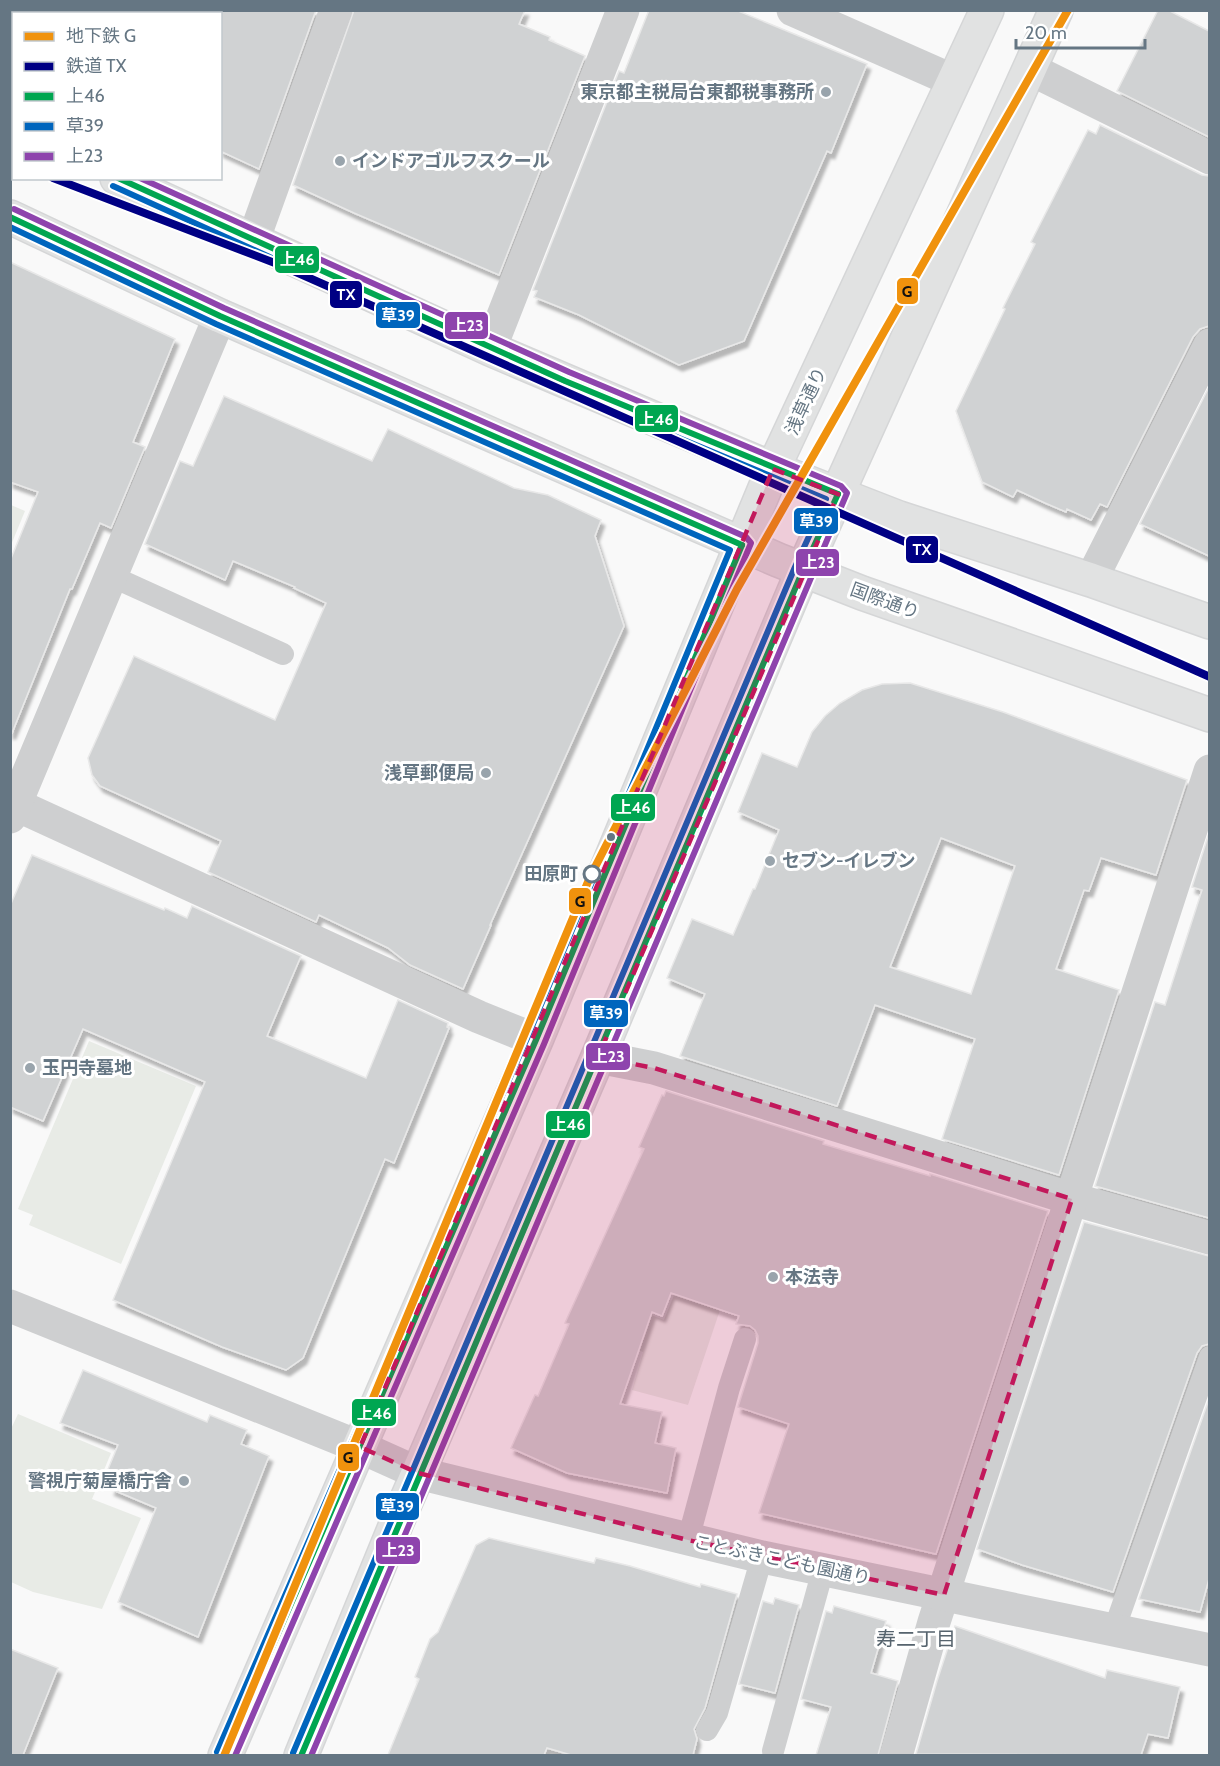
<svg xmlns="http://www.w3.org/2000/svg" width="1220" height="1766" viewBox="0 0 1220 1766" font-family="Cabin,'Noto Sans JP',sans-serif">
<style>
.green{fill:#e8ebe6}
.building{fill:#d0d2d3;stroke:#e8e8e8;stroke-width:1.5;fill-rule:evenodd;filter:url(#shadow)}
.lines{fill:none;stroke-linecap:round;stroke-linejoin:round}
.secondary-casing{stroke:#d5d6d7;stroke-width:36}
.service{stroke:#cecfd0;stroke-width:22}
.minor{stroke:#cecfd0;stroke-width:33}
.tertiary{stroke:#cecfd0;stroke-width:33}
.secondary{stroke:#e1e2e2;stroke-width:33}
.bus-1-casing{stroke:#fff;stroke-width:10}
.bus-2-casing{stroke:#fff;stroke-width:10}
.bus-3-casing{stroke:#fff;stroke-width:10}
.bus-1{stroke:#00a651;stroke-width:6}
.bus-2{stroke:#0065bd;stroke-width:6}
.bus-3{stroke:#8e44ad;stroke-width:6}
.rail-1-casing{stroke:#fff;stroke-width:12}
.rail-1{stroke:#000084;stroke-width:8}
.metro-1-casing{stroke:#fff;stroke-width:12}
.metro-1{stroke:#f0920d;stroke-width:8}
.marked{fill:#c2185b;fill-opacity:0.2;stroke:#c2185b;stroke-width:4.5;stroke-dasharray:12 8;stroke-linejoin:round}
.poi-dot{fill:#99a4ac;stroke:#fff;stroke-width:2}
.bus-dot{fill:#657683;stroke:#fff;stroke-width:2}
.stop-dot{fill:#fff;stroke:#657683;stroke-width:3}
.labels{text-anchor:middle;stroke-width:6;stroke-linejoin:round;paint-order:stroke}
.poi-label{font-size:18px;font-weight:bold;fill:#657683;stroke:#fff;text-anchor:start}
.street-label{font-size:18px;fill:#657683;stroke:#fff}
.stop-label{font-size:18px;font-weight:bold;fill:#657683;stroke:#fff;text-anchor:end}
.neighbourhood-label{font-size:20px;fill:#57646e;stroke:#fff}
.line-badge{stroke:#fff;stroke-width:2}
.badge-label{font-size:16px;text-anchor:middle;font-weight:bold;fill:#fff}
.pale-badge-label{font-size:16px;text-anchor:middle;font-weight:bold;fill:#111}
</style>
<defs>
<filter id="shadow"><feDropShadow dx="3.5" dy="6" stdDeviation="1.5" flood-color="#0004"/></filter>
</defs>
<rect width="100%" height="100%" fill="#f9f9f9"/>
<g class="green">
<polygon points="11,505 25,511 11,545"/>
<polygon points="89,1041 196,1086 121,1264 29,1225 33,1215 18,1209"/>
<polygon points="716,1191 748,1227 688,1405 632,1390 643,1352 611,1340 625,1305 664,1320"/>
<polygon points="18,1414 111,1453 92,1499 141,1518 102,1609 33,1592 11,1582 10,1431"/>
</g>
<g class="building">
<polygon points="220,10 316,10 259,169 220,151"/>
<polygon points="354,10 525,10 519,24 550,37 549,40 585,56 499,275 354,213 293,185"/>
<polygon points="649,10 736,10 867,64 831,153 827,151 744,341 679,365 579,315 534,297 537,291 533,290 619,71 624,73"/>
<polygon points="1158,10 1168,10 1209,31 1209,137 1117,91"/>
<polygon points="1100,125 1202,175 1209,176 1209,326 1200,329 1193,337 1107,507 1100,504 1091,520 1067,509 1066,512 1045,503 1017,490 1013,497 982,482 956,411 1005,309 1003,308 1035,244 1031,242 1088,130 1096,134"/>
<polygon points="10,262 175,339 133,442 145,447 111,528 100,523 72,589 70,589 12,733 10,733 10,561 38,492 10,482"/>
<polygon points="1209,387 1209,556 1140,524"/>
<polygon points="224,396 372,461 388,429 514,488 548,495 601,520 595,536 624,626 490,925 491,925 463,989 410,965 388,948 319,915 316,922 208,872 221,841 100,786 92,775 88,758 134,656 275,720 326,603 294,588 295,587 233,561 225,580 145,544 180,461 193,466"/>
<path d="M910 683 1003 712 1187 780 1156 875 1101 858 1089 891 1084 890 1056 969 1119 990 1059 1175 942 1139 975 1039 875 1005 837 1106 680 1056 705 994 667 978 692 919 733 935 753 889H755L779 830 738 812 762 753 797 767 812 732 825 716 840 703 862 690 882 684ZM941 838 1015 866 971 994 890 967Z"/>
<polygon points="1209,833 1209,1218 1095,1186 1155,1002 1165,1005 1202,890 1192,887"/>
<polygon points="32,855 164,910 165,908 187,918 192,906 301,956 267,1036 366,1078 398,1000 448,1023 447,1027 449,1028 394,1163 385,1159 303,1358 286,1370 222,1347 113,1300 205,1082 83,1029 43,1121 10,1107 10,906"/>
<polygon points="666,1091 824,1141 823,1144 930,1176 930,1174 1048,1211 936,1554 759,1513 789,1424 738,1407 758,1343 758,1336 755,1330 750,1326 736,1324 739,1316 671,1293 662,1316 652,1312 620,1404 662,1412 655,1443 676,1448 667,1493 567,1473 511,1448 535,1395 538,1396 569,1324 565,1323 644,1149 639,1147 662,1095 664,1096"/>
<polygon points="1084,1222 1209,1256 1209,1344 1202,1346 1197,1353 1113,1592 1022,1565 977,1549"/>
<polygon points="83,1370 207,1422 210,1415 247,1430 241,1444 269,1456 198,1637 118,1602 156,1508 111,1489 114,1483 104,1479 118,1445 60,1423"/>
<polygon points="1209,1399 1209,1579 1200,1612 1139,1599"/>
<polygon points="489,1538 594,1563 596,1558 630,1566 700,1587 701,1584 737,1594 705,1708 694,1729 697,1739 693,1755 571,1755 547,1748 544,1755 388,1755 419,1679 415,1677 430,1639 438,1632 476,1545"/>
<polygon points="775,1598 799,1605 775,1693 739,1684 763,1601 773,1604"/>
<polygon points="834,1606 886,1621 871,1673 898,1681 878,1755 816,1755 831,1707 801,1699 826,1611 832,1613"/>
<polygon points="955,1626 1105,1678 1107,1670 1180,1687 1168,1738 1148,1734 1141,1755 916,1754 937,1681"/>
<polygon points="10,1649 58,1668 23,1755 10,1755"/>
</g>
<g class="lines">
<g class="secondary-casing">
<g id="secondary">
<polyline points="10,130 14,132"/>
<polyline points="117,178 490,349 773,469 899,518 1091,580 1210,622"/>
<polyline points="10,217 220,316 778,560 862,593 1210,715"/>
<polyline points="225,1756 536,1040 773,469 987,10"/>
<polyline points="301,1756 397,1522 598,1057 803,570 1056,10"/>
</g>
</g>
<g class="service">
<polyline points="111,576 283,654"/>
<polyline points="688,1540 729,1388 745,1339"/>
<polyline points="1114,1630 1210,1357"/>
<polyline points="707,1730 717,1713 762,1557"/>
<polyline points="773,1751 823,1570"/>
</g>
<g class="minor">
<polyline points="793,10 954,81"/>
<polyline points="1030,69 1210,158"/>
<polyline points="253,241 336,10"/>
<polyline points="490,349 623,10"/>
<polyline points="1091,580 1210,345"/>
<polyline points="10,802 479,1017 536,1040"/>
<polyline points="10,817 220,316"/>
<polyline points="598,1057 654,1068 1072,1199 1210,1238"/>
<polyline points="896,1756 934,1622 1210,771"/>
</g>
<polyline class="tertiary" points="10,1306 360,1447 418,1473 762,1557 1210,1650"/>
<use href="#secondary" class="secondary"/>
<g class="bus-1-casing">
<g id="bus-1">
<polyline points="118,178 565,381 838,494"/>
<polyline points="10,217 220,316 742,545"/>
<polyline points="225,1756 536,1040 742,545"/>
<polyline points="301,1756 803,570 838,494"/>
</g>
</g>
<g class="bus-2-casing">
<g id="bus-2">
<polyline points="113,186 561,389 826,499 795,567 293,1753"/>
<polyline points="10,227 216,324 730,550 528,1036 217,1752"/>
</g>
</g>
<g class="bus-3-casing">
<g id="bus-3">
<polyline points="140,178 569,372 841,486 847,493 311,1756"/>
<polyline points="14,209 224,308 746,537 751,543 544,1044 235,1756"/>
</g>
</g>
<use href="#bus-1" class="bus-1"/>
<use href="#bus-2" class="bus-2"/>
<use href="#bus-3" class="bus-3"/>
<g class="rail-1-casing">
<polyline id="rail-1" points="53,178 280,265 1210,677"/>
</g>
<use href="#rail-1" class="rail-1"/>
<g class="metro-1-casing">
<polyline id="metro-1" points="224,1756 590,877 737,589 1068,10"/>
</g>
<use href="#metro-1" class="metro-1"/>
</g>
<path class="marked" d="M773 469 838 494 598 1057 654 1068 1072 1199 944 1595 688 1540 418 1473 360 1447Z"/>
<g class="poi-dot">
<circle cx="826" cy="92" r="6"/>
<circle cx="340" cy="161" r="6"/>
<circle cx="486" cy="773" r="6"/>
<circle cx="770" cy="861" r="6"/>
<circle cx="30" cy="1068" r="6"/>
<circle cx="773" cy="1277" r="6"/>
<circle cx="184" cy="1481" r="6"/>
</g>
<circle class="bus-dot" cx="611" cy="837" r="5"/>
<circle class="stop-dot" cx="592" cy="874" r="8"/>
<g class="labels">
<g class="poi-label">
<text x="814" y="98" text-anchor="end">東京都主税局台東都税事務所</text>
<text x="352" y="167">インドアゴルフスクール</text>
<text x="474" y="779" text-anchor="end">浅草郵便局</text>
<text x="782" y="867">セブン-イレブン</text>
<text x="42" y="1074">玉円寺墓地</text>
<text x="785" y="1283">本法寺</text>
<text x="172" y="1487" text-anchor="end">警視庁菊屋橋庁舎</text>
</g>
<g class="street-label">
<text transform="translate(806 401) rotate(-65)" y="6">浅草通り</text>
<text transform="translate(885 601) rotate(20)" y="6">国際通り</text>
<text transform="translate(782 1560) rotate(12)" y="6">ことぶきこども園通り</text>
</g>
<g class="stop-label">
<text x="578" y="880">田原町</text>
</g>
<g class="neighbourhood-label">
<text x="916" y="1646">寿二丁目</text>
</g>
</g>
<g class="line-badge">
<rect x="274" y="245" width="46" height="29" rx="6" fill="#00a651"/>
<rect x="896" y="277" width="23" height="28" rx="6" fill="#f0920d"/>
<rect x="329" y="280" width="34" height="29" rx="6" fill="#000084"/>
<rect x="375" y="301" width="46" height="28" rx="6" fill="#0065bd"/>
<rect x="444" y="311" width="45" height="29" rx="6" fill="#8e44ad"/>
<rect x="634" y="404" width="45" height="29" rx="6" fill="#00a651"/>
<rect x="793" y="507" width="46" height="28" rx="6" fill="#0065bd"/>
<rect x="905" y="535" width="34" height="29" rx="6" fill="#000084"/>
<rect x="795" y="548" width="45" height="29" rx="6" fill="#8e44ad"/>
<rect x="610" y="793" width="46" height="29" rx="6" fill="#00a651"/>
<rect x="568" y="887" width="24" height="28" rx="6" fill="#f0920d"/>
<rect x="583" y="999" width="46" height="29" rx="6" fill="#0065bd"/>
<rect x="585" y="1042" width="46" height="29" rx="6" fill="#8e44ad"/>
<rect x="545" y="1110" width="46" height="29" rx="6" fill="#00a651"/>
<rect x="351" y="1398" width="46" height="29" rx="6" fill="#00a651"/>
<rect x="337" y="1443" width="23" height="29" rx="6" fill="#f0920d"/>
<rect x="375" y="1492" width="45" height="29" rx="6" fill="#0065bd"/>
<rect x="375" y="1536" width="46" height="29" rx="6" fill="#8e44ad"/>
</g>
<g class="badge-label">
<text x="297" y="265">上46</text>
<text x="346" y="300">TX</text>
<text x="398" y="321">草39</text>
<text x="467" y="331">上23</text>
<text x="656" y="425">上46</text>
<text x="816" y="527">草39</text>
<text x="922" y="555">TX</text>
<text x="818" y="568">上23</text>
<text x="633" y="813">上46</text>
<text x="606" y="1019">草39</text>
<text x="608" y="1062">上23</text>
<text x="568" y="1130">上46</text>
<text x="374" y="1419">上46</text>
<text x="397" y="1512">草39</text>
<text x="398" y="1556">上23</text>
</g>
<g class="pale-badge-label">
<text x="907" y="297">G</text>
<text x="580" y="907">G</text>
<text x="348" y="1463">G</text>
</g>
<rect width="1220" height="1766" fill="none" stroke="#657683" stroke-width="24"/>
<rect x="12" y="12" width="210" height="168" fill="#ffffff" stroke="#c1c8cd" stroke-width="1.5"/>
<rect x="24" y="32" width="30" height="9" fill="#f0920d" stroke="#c1c8cd" stroke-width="1.5"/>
<text x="66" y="42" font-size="18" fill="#657683">地下鉄 G</text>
<rect x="24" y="62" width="30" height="9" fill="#000084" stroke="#c1c8cd" stroke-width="1.5"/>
<text x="66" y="72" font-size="18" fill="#657683">鉄道 TX</text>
<rect x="24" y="92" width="30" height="9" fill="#00a651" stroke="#c1c8cd" stroke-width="1.5"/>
<text x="66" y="102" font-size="18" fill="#657683">上46</text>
<rect x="24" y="122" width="30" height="9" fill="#0065bd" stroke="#c1c8cd" stroke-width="1.5"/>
<text x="66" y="132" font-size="18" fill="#657683">草39</text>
<rect x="24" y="152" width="30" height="9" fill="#8e44ad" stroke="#c1c8cd" stroke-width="1.5"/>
<text x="66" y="162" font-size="18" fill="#657683">上23</text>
<path d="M1016 39v9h129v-9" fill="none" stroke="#657683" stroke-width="3"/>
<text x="1025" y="39" font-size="18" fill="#657683" stroke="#ffffff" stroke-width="4.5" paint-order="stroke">20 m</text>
</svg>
